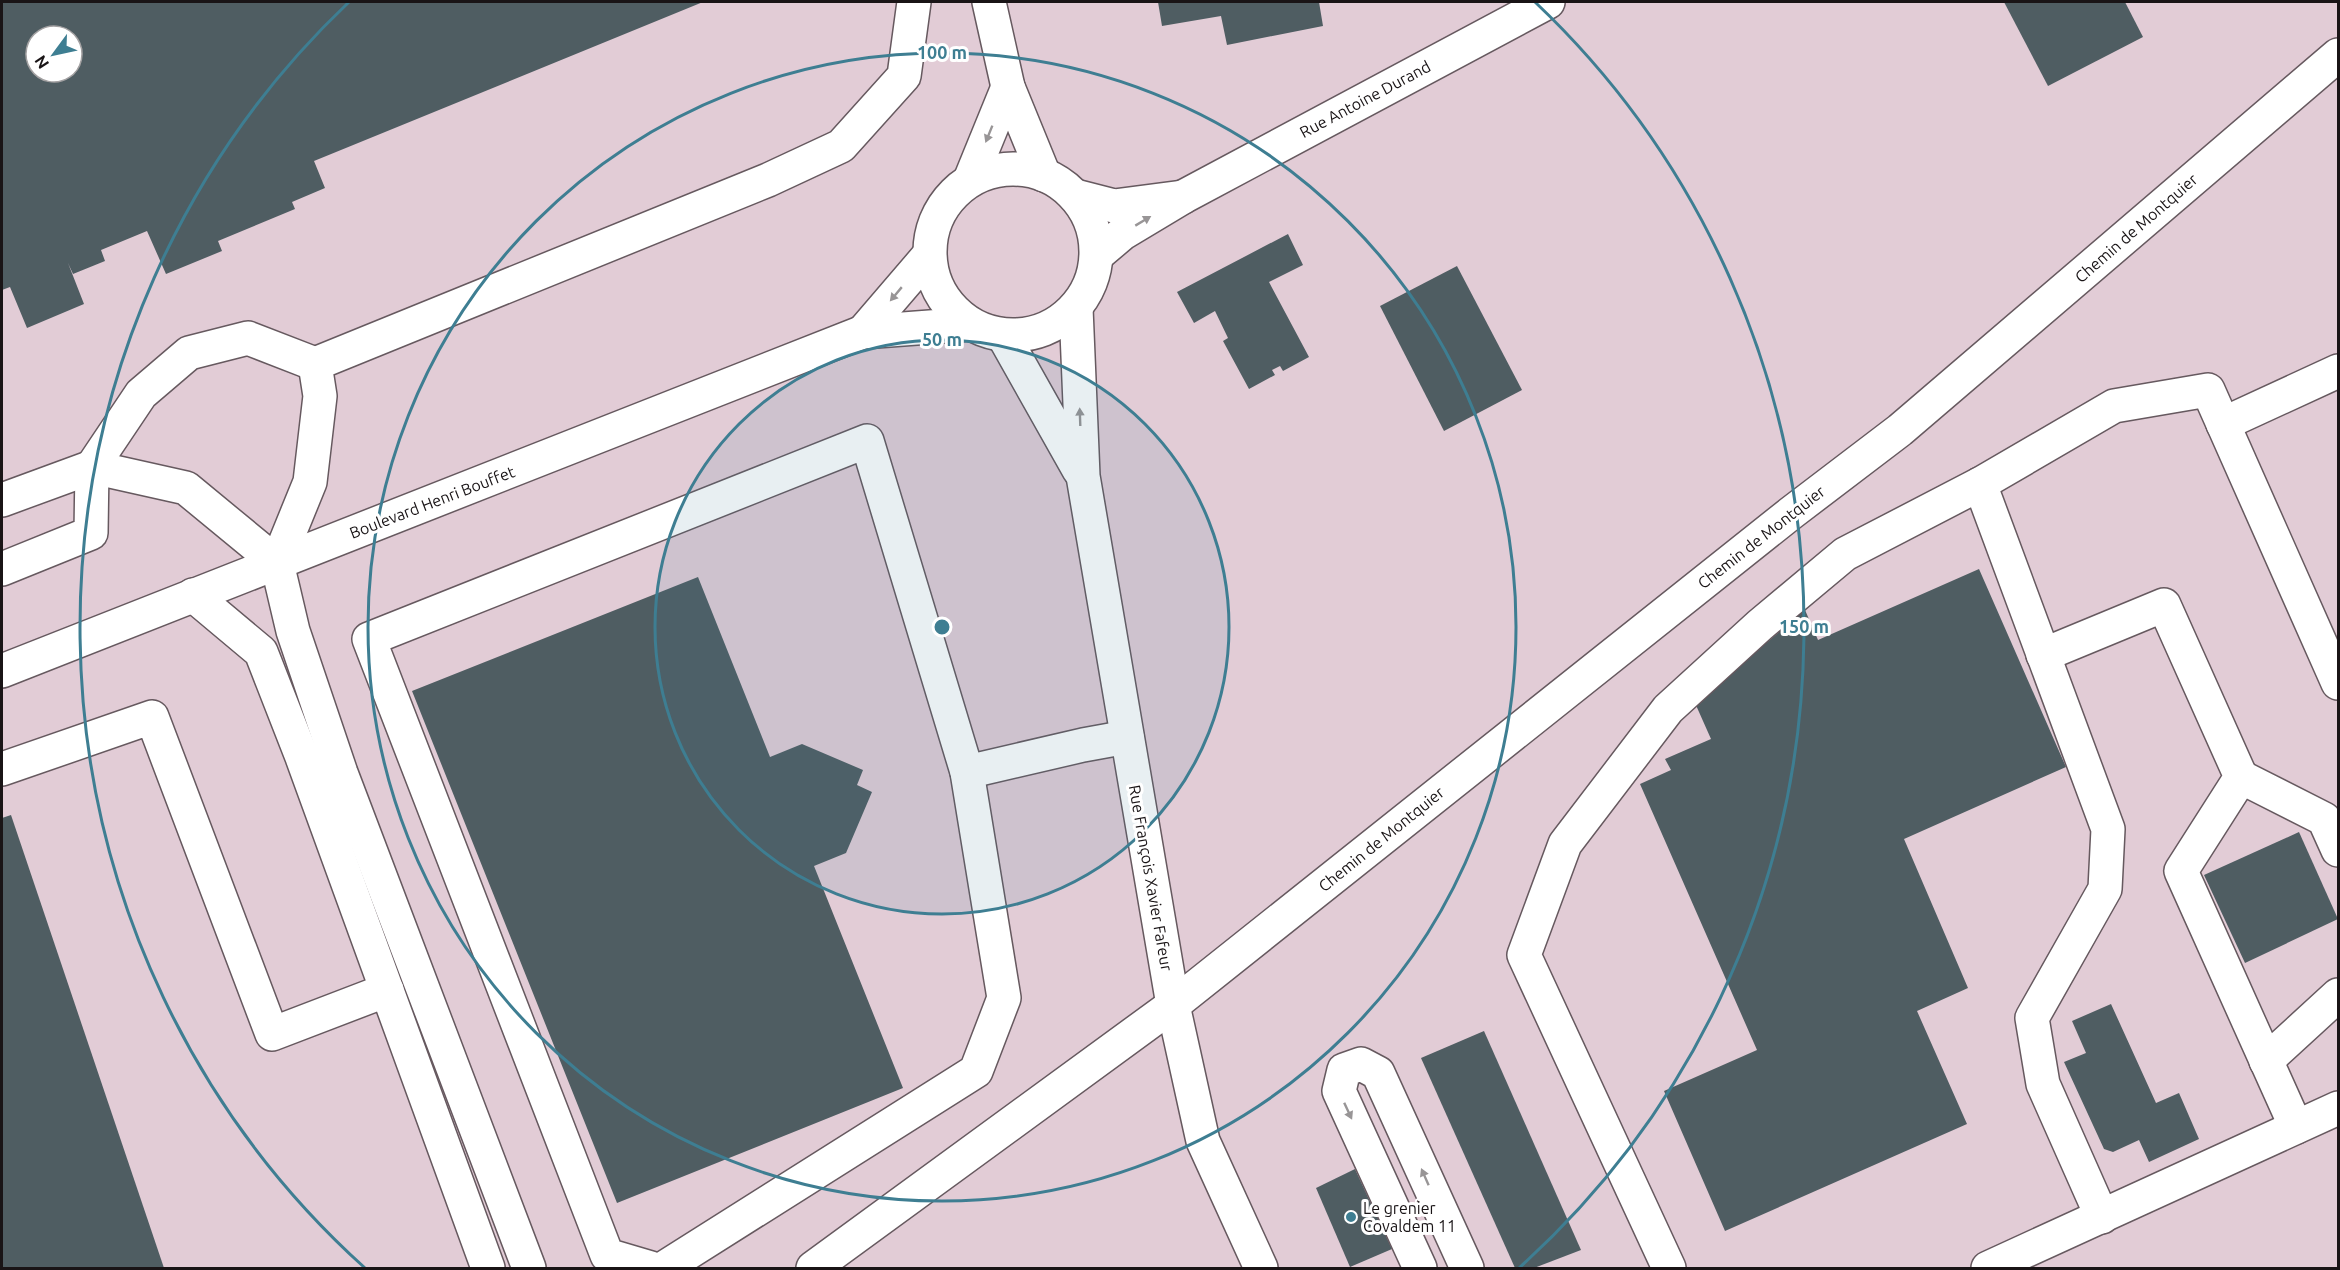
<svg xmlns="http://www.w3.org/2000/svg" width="2340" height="1270" viewBox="0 0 2340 1270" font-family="Ubuntu,sans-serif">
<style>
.built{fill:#e2ccd6;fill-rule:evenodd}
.building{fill:#4f5d62;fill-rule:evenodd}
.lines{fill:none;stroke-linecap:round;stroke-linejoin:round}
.minor-casing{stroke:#66595f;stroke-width:36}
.minor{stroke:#fff;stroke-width:33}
.oneway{fill:#989596}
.ring{fill:none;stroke:#3e7e92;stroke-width:3}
.poi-dot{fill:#3e7e92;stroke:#fff;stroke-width:2}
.labels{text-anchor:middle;stroke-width:6;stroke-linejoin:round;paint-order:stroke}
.street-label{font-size:16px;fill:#191416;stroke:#fff}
.poi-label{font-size:16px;fill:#191416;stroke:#fff;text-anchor:start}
.centre{fill:#3e7e92;stroke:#fff;stroke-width:3}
.ring-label{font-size:18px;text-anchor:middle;font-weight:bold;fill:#3e7e92;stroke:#fff;stroke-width:6;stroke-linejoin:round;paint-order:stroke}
</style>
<rect width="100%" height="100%" fill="#e9dae0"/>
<path class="built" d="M2 2H2338V1268H2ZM36 36H72V72H36Z"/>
<g class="building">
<path d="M2 2H703L314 161 325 188 292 202 295 209 218 241 222 251 166 274 147 231 101 250 105 261 73 274 68 263 84 304 27 328 10 287 2 290ZM36 36H72V72H36Z"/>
<polygon points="1158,2 1319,2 1323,26 1227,45 1221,16 1162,26"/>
<polygon points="2004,2 2125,2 2143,37 2048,86"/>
<polygon points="1288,234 1303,265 1269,282 1309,357 1283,371 1280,366 1272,370 1275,375 1249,389 1223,341 1228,338 1215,311 1194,323 1177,292"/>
<polygon points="1457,266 1522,390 1444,431 1380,306"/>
<polygon points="1979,569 2066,767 1904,839 1968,988 1917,1011 1967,1124 1725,1231 1664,1091 1757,1050 1640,784 1671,770 1665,759 1711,739 1695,703 1805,610 1818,640"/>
<polygon points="698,577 770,757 802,744 863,770 857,785 872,792 846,853 814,866 903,1088 617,1203 412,691"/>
<polygon points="11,815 164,1268 2,1268 2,818"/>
<polygon points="2299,832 2338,919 2245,963 2204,875"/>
<polygon points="2111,1004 2156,1103 2179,1093 2199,1139 2149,1162 2139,1140 2113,1152 2104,1149 2064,1062 2086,1053 2072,1021"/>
<polygon points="1484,1031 1581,1250 1534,1268 1515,1268 1421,1058"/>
<polygon points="1355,1169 1392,1249 1350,1267 1316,1188"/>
</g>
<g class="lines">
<g class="minor-casing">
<g id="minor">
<polyline points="989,2 1008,87 1044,175"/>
<circle cx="1013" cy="252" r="83"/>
<polyline points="970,180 1008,87"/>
<polyline points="1075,196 1114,206 1183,197 1123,233 1097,255"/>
<polyline points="1183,197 1548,2"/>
<polyline points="1076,308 1083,476 1173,1005 1203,1141 1261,1268"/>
<polyline points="863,332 929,255"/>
<polyline points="1003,335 1079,470"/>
<polyline points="2223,424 2338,371"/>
<polyline points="1980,484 2108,829 2105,889 2032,1018 2043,1084 2102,1217"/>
<polyline points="2,500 92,467 186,488 277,563 310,482 320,396 315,364 768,180 841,146 904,76 914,2"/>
<polyline points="277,563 293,631 341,773 529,1268"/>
<polyline points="2,569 91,533 92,467 141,394 189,353 248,338 315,364"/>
<polyline points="193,595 261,652 302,757 488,1268"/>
<polyline points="2043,655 2164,605 2241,777 2181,871 2296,1127"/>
<polyline points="2,671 863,332 970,324"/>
<polyline points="2,769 152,717 272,1034 387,990"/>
<polyline points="967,772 1083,745 1127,737"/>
<polyline points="2241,777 2324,819 2338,850"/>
<polyline points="2266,1061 2338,995"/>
<polyline points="651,1268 607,1255 369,639 867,441 967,772 1004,998 976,1071 664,1268"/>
<polyline points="813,1268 1173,1005 1791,513 1900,430 2338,55"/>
<polyline points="1420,1268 1339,1091 1344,1070 1361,1064 1378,1073 1467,1268"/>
<polyline points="1669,1268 1524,955 1565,844 1668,709 1760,625 1845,554 1980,484 2114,406 2208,390 2338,683"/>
<polyline points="1988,1268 2338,1108"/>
</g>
</g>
<use href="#minor" class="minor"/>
</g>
<defs><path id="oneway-solid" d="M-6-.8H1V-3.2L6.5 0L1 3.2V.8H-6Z" transform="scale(1.5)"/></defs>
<g class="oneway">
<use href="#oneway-solid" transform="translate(989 134) rotate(112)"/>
<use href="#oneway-solid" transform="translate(1143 221) rotate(-31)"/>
<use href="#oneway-solid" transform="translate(896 294) rotate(130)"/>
<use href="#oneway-solid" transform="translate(1080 417) rotate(-92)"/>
<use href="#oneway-solid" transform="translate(1348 1111) rotate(65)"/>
<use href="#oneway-solid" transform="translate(1425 1177) rotate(-114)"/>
</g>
<circle cx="942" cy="627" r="287" fill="#3e7e92" fill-opacity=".12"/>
<g class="ring">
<circle cx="942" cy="627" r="287"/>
<circle cx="942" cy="627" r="574"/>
<path d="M365 1268A862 862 0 0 1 349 2M1535 2A862 862 0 0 1 1519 1268"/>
</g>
<circle class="poi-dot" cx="1351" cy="1217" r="6"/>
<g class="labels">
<g class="street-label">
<text transform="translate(1365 99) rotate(-28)" y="6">Rue Antoine Durand</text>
<text transform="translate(2136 228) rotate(-41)" y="6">Chemin de Montquier</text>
<text transform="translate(432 502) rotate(-21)" y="6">Boulevard Henri Bouffet</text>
<text transform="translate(1761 537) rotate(-38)" y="6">Chemin de Montquier</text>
<text transform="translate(1381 839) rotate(-39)" y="6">Chemin de Montquier</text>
<text transform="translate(1151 878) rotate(80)" y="6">Rue François Xavier Fafeur</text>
</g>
<g class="poi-label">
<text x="1363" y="1214">Le grenier<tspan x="1363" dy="18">Covaldem 11</tspan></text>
</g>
</g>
<circle cx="942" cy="627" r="9" class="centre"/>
<g class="ring-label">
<text x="942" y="59">100 m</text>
<text x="942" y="346">50 m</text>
<text x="1804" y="633">150 m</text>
</g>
<rect width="2340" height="1270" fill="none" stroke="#191416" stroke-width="6"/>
<g transform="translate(54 54) rotate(237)"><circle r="28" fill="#ffffff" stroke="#a3a1a2" stroke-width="1.5"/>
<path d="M0-4.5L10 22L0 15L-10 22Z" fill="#3e7e92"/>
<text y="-9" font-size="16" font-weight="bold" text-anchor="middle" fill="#191416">N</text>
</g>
</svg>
